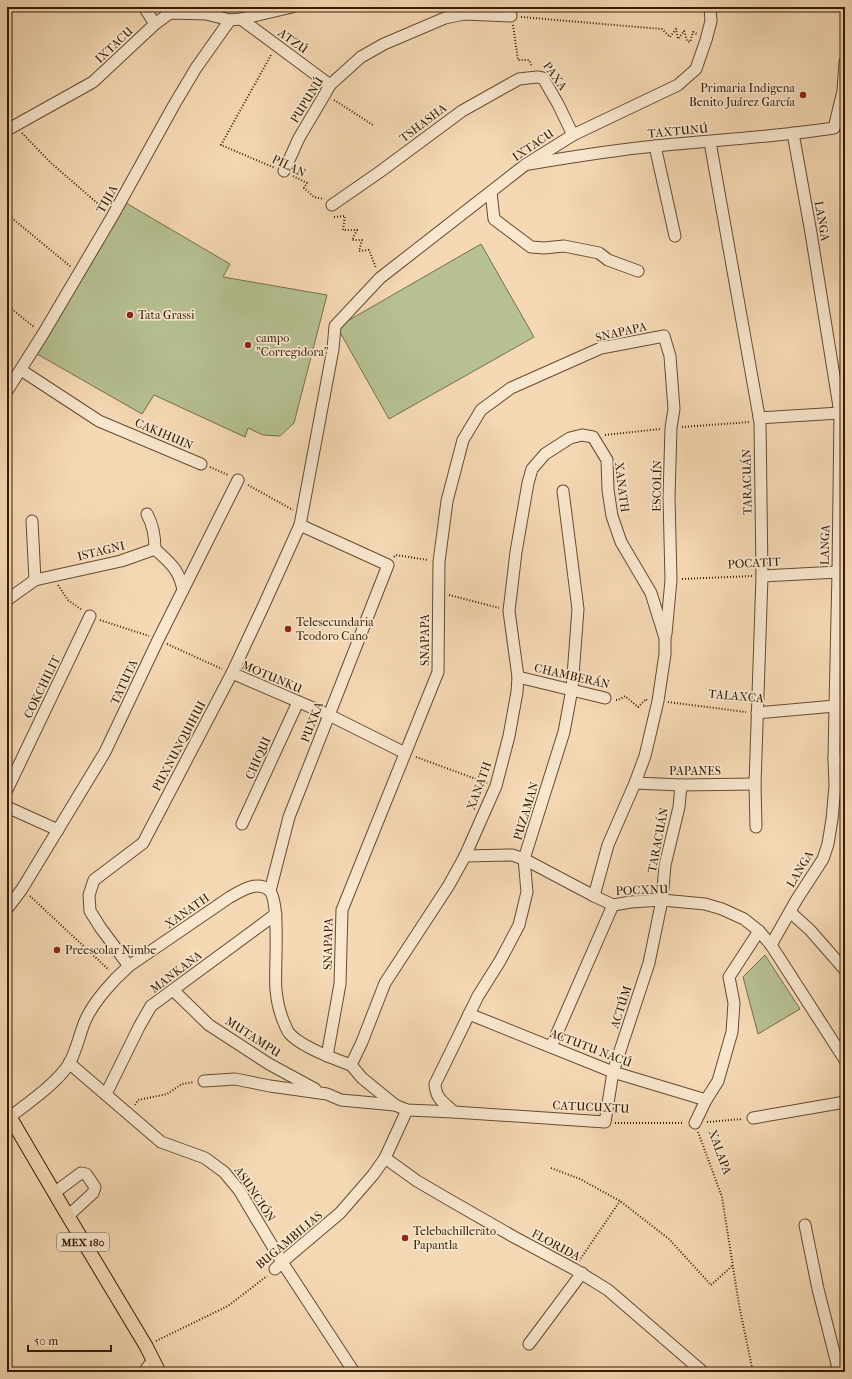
<svg xmlns="http://www.w3.org/2000/svg" width="852" height="1379" viewBox="0 0 852 1379" font-family="'IM FELL French Canon',serif">
<style>
.green{fill:#b6c092;stroke:#766e4c}
.lines{fill:none;stroke-linecap:round;stroke-linejoin:round}
.minor-casing{stroke:#664a31;stroke-width:13}
.major-casing{stroke:#361b05;stroke-width:15}
.path{stroke:#361b05;stroke-width:2;stroke-dasharray:1 2;stroke-linecap:butt}
.minor{stroke:#f8e6ce;stroke-width:11}
.major{stroke:#f5d9b4;stroke-width:13}
.poi-dot{fill:#8f2418;stroke:#f8e6ce;stroke-width:1.5}
.labels{text-anchor:middle;stroke-width:3.5;stroke-linejoin:round;paint-order:stroke}
.shield{fill:#f8e6ce;stroke:#705841;stroke-width:1}
.shield-label{font-size:11px;font-weight:bold;fill:#361b05}
.street-label{font-size:12px;fill:#361b05;stroke:#f8e6ce}
.poi-label{font-size:12px;fill:#361b05;stroke:#f8e6ce;text-anchor:start}
</style>
<rect width="100%" height="100%" fill="#f5d9b4"/>
<filter id="stains"><feTurbulence type="fractalNoise" baseFrequency=".005" numOctaves="4"/><feColorMatrix values="0 0 0 0 .2 0 0 0 0 .09 0 0 0 0 .02 0 0 0 .5 -.17"/></filter>
<radialGradient id="worn" r=".72"><stop offset=".6" stop-color="#630" stop-opacity="0"/><stop offset="1" stop-color="#630" stop-opacity=".3"/></radialGradient>
<g class="green">
<polygon points="126,203 230,264 223,277 327,295 294,423 280,436 263,435 248,428 245,437 154,395 142,414 37,354"/>
<polygon points="481,244 534,337 389,419 337,327"/>
<polygon points="765,955 800,1009 758,1034 743,977"/>
</g>
<g class="lines">
<g class="minor-casing">
<g id="minor">
<polyline points="144,7 155,24"/>
<polyline points="241,19 330,85"/>
<polyline points="7,130 93,82 155,24 170,13 206,14 230,20 241,19 292,7"/>
<polyline points="710,142 760,422 762,576 755,784 756,827"/>
<polyline points="655,146 675,236"/>
<path d="M529 164C571 157 613 150 655 146 715 140 775 137 834 128L843 91 845 62"/>
<polyline points="284,171 299,138 325,94 330,85 361,57 384,44 445,18 464,14 511,16"/>
<polyline points="491,192 494,219 531,247 544,248 564,246 599,253 608,260 638,271"/>
<polyline points="332,205 381,171 462,111 519,79 537,77 543,78 558,104 573,135"/>
<polyline points="21,370 99,421 201,464"/>
<polyline points="7,391 43,334 112,217 174,105 196,68 230,20"/>
<polyline points="759,418 840,413"/>
<path d="M147 514C153 525 155 536 155 549"/>
<polyline points="32,521 35,580"/>
<path d="M155 549C170 563 179 569 183 590"/>
<polyline points="762,576 838,572"/>
<polyline points="7,600 35,580 121,561 155,549"/>
<polyline points="232,673 329,715 405,753"/>
<polyline points="518,677 605,698"/>
<polyline points="757,713 835,706"/>
<polyline points="834,759 845,759"/>
<polyline points="635,783 681,785 755,784"/>
<polyline points="7,790 90,616"/>
<polyline points="7,807 58,830"/>
<polyline points="242,824 298,702"/>
<polyline points="465,856 512,855 524,859 594,896 613,905 631,902 662,900 705,904 722,909 744,919 759,931 771,945 845,1060"/>
<polyline points="270,891 289,817 388,565 300,525"/>
<polyline points="7,909 22,889 105,752 158,640 238,480"/>
<polyline points="790,912 810,930 845,970"/>
<polyline points="771,945 797,899 823,859 828,844 832,819 835,786 834,759 835,706 838,572 840,413 811,233 793,133"/>
<polyline points="129,966 100,927 90,911 89,895 94,880 143,843 232,673 263,607 300,525 333,349 335,326 380,278 525,165 573,135 678,85 696,69 706,40 711,21 710,7"/>
<polyline points="173,990 209,1025 269,1064 315,1089"/>
<polyline points="469,1014 613,1072 706,1100"/>
<polyline points="551,1047 613,905"/>
<polyline points="327,1056 340,984 342,910 438,672 439,562 447,501 463,440 481,410 511,388 601,348 664,336 670,356 674,409 671,428 669,497 671,580 666,634"/>
<polyline points="69,1063 161,1142 205,1158 224,1172 239,1190 282,1262 354,1372"/>
<polyline points="351,1065 362,1078 395,1105 407,1110 454,1112 605,1122 613,1072 649,963 662,900 665,865 679,807 681,785"/>
<polyline points="204,1081 235,1079 270,1086 327,1094 341,1100 395,1105"/>
<polyline points="106,1094 139,1027 151,1006 276,914"/>
<path d="M454 1112C444 1102 436 1100 435 1084L478 996 500 961 519 925 527 892 524 859 564 732 572 689 578 609 563 491"/>
<path d="M10 1117C28 1103 57 1083 69 1064 76 1052 80 1033 85 1021 94 1001 113 980 129 966L230 897C241 891 257 880 269 890 281 901 274 971 276 990 277 1001 280 1014 285 1025 286 1027 287 1031 289 1033 300 1046 334 1059 351 1065L362 1042 385 983 449 885 465 856 496 786 509 736 517 692 518 677 509 611 516 552 528 483 532 469 545 454 570 438 582 435 593 437 607 460 608 490 612 516 621 542 651 593 665 638V654L658 701 645 756 635 783 608 845 594 896"/>
<polyline points="753,1118 845,1102"/>
<polyline points="695,1123 706,1100 718,1081 732,1032 734,1003 729,977 759,931"/>
<polyline points="385,1158 417,1181 446,1198 514,1237 574,1269 608,1290 703,1372"/>
<polyline points="54,1193 81,1173 86,1174 95,1187 93,1193 68,1216"/>
<polyline points="805,1225 818,1289 839,1372"/>
<polyline points="275,1269 282,1262 340,1213 373,1175 385,1158 407,1110"/>
<polyline points="529,1344 582,1273"/>
<polyline points="144,1372 153,1360"/>
</g>
</g>
<g class="major-casing">
<polyline id="major" points="7,1112 68,1216 146,1346 159,1372"/>
</g>
<g class="path">
<polyline points="521,17 662,29 670,37 676,29 678,39 684,31 687,41 690,42 693,32 697,34"/>
<polyline points="513,25 518,60 529,60 532,67"/>
<polyline points="271,55 221,145 275,168"/>
<polyline points="334,100 373,125"/>
<polyline points="22,133 51,163 104,209"/>
<polyline points="293,176 307,183 304,188 314,197 324,199"/>
<polyline points="7,214 71,267"/>
<polyline points="334,217 345,216 343,230 357,230 352,240 362,240 359,251 369,250 376,268"/>
<polyline points="7,305 34,327"/>
<polyline points="682,427 750,422"/>
<polyline points="605,435 660,429"/>
<polyline points="210,467 228,475"/>
<polyline points="248,485 293,510"/>
<polyline points="394,557 396,555 428,560"/>
<polyline points="682,579 752,576"/>
<polyline points="58,585 68,600 82,610"/>
<polyline points="449,595 499,608"/>
<polyline points="100,620 149,636"/>
<polyline points="167,644 222,669"/>
<polyline points="7,652 8,651"/>
<polyline points="616,700 618,700 625,696 638,707 646,699 647,700"/>
<polyline points="668,702 746,712"/>
<polyline points="416,757 487,783"/>
<polyline points="30,896 109,970"/>
<polyline points="135,1105 138,1100 167,1094 182,1084 194,1082"/>
<polyline points="707,1122 742,1119"/>
<polyline points="615,1123 684,1123"/>
<polyline points="698,1132 722,1197 739,1305 753,1372"/>
<polyline points="551,1168 580,1179 620,1201 669,1239 711,1285 732,1266"/>
<polyline points="579,1261 620,1201"/>
<polyline points="156,1341 228,1306 267,1276"/>
</g>
<use href="#minor" class="minor"/>
<use href="#major" class="major"/>
</g>
<g class="poi-dot">
<circle cx="803" cy="95" r="4"/>
<circle cx="130" cy="315" r="4"/>
<circle cx="248" cy="345" r="4"/>
<circle cx="288" cy="629" r="4"/>
<circle cx="57" cy="950" r="4"/>
<circle cx="405" cy="1238" r="4"/>
</g>
<g class="labels">
<rect class="shield" x="57" y="1233" width="52" height="18" rx="3"/>
<g class="shield-label">
<text x="83" y="1246">MEX 180</text>
</g>
<g class="street-label">
<text transform="translate(293 41) rotate(37)" y="4">ATZÚ</text>
<text transform="translate(114 45) rotate(-43)" y="4">IXTACU</text>
<text transform="translate(555 76) rotate(54)" y="4">PAXA</text>
<text transform="translate(307 100) rotate(-58)" y="4">PUPUNÚ</text>
<text transform="translate(423 123) rotate(-37)" y="4">TSHASHA</text>
<text transform="translate(678 131) rotate(-5)" y="4">TAXTUNÚ</text>
<text transform="translate(533 145) rotate(-34)" y="4">IXTACU</text>
<text transform="translate(289 166) rotate(26)" y="4">PILAN</text>
<text transform="translate(107 199) rotate(-60)" y="4">TIJIA</text>
<text transform="translate(822 221) rotate(80)" y="4">LANGA</text>
<text transform="translate(621 332) rotate(-13)" y="4">SNAPAPA</text>
<text transform="translate(164 434) rotate(23)" y="4">CAKIHUIN</text>
<text transform="translate(747 482) rotate(-91)" y="4">TARACUÁN</text>
<text transform="translate(657 486) rotate(-89)" y="4">ESCOLÍN</text>
<text transform="translate(622 487) rotate(83)" y="4">XANATH</text>
<text transform="translate(825 545) rotate(-89)" y="4">LANGA</text>
<text transform="translate(101 551) rotate(-14)" y="4">ISTAGNI</text>
<text transform="translate(754 563) rotate(-3)" y="4">POCATIT</text>
<text transform="translate(425 640) rotate(-90)" y="4">SNAPAPA</text>
<text transform="translate(572 676) rotate(13)" y="4">CHAMBERÁN</text>
<text transform="translate(272 677) rotate(23)" y="4">MOTUNKU</text>
<text transform="translate(124 682) rotate(-65)" y="4">TATUTA</text>
<text transform="translate(42 687) rotate(-64)" y="4">COKCHILIT</text>
<text transform="translate(736 696) rotate(5)" y="4">TALAXCA</text>
<text transform="translate(312 722) rotate(-69)" y="4">PUXKA</text>
<text transform="translate(179 746) rotate(-62)" y="4">PUXNUNQUIHUI</text>
<text transform="translate(258 758) rotate(-66)" y="4">CHIQUI</text>
<text x="695" y="775">PAPANES</text>
<text transform="translate(479 786) rotate(-70)" y="4">XANATH</text>
<text transform="translate(526 811) rotate(-73)" y="4">PUZAMAN</text>
<text transform="translate(658 840) rotate(-79)" y="4">TARACUÁN</text>
<text transform="translate(800 869) rotate(-59)" y="4">LANGA</text>
<text transform="translate(642 890) rotate(-2)" y="4">POCXNU</text>
<text transform="translate(187 911) rotate(-35)" y="4">XANATH</text>
<text transform="translate(328 944) rotate(-89)" y="4">SNAPAPA</text>
<text transform="translate(176 972) rotate(-37)" y="4">MANKANA</text>
<text transform="translate(621 1007) rotate(-72)" y="4">ACTÚM</text>
<text transform="translate(253 1037) rotate(33)" y="4">MUTAMPU</text>
<text transform="translate(591 1048) rotate(21)" y="4">ACTUTU NACÚ</text>
<text transform="translate(591 1107) rotate(3)" y="4">CATUCUXTU</text>
<text transform="translate(720 1152) rotate(70)" y="4">XALAPA</text>
<text transform="translate(255 1194) rotate(56)" y="4">ASUNCIÓN</text>
<text transform="translate(289 1240) rotate(-40)" y="4">BUGAMBILIAS</text>
<text transform="translate(556 1245) rotate(28)" y="4">FLORIDA</text>
</g>
<g class="poi-label">
<text x="795" y="92" text-anchor="end">Primaria Indigena<tspan x="795" dy="14">Benito Juárez García</tspan></text>
<text x="138" y="319">Tata Grassi</text>
<text x="256" y="342">campo<tspan x="256" dy="14">"Corregidora"</tspan></text>
<text x="296" y="626">Telesecundaria<tspan x="296" dy="14">Teodoro Cano</tspan></text>
<text x="65" y="954">Preescolar Nimbe</text>
<text x="413" y="1235">Telebachillerato<tspan x="413" dy="14">Papantla</tspan></text>
</g>
</g>
<rect width="852" height="1379" fill="none" stroke="#f5d9b4" stroke-width="24"/>
<rect x="8" y="8" width="836" height="1363" fill="none" stroke="#361b05" stroke-width="2"/>
<rect x="12" y="12" width="828" height="1355" fill="none" stroke="#361b05"/>
<path d="M28 1345v6h83v-6" fill="none" stroke="#361b05" stroke-width="2"/>
<text x="34" y="1345" font-size="12" fill="#361b05" stroke="#f8e6ce" stroke-width="3" paint-order="stroke">50 m</text>
<rect width="100%" height="100%" filter="url(#stains)"/>
<rect width="100%" height="100%" fill="url(#worn)"/>
</svg>
